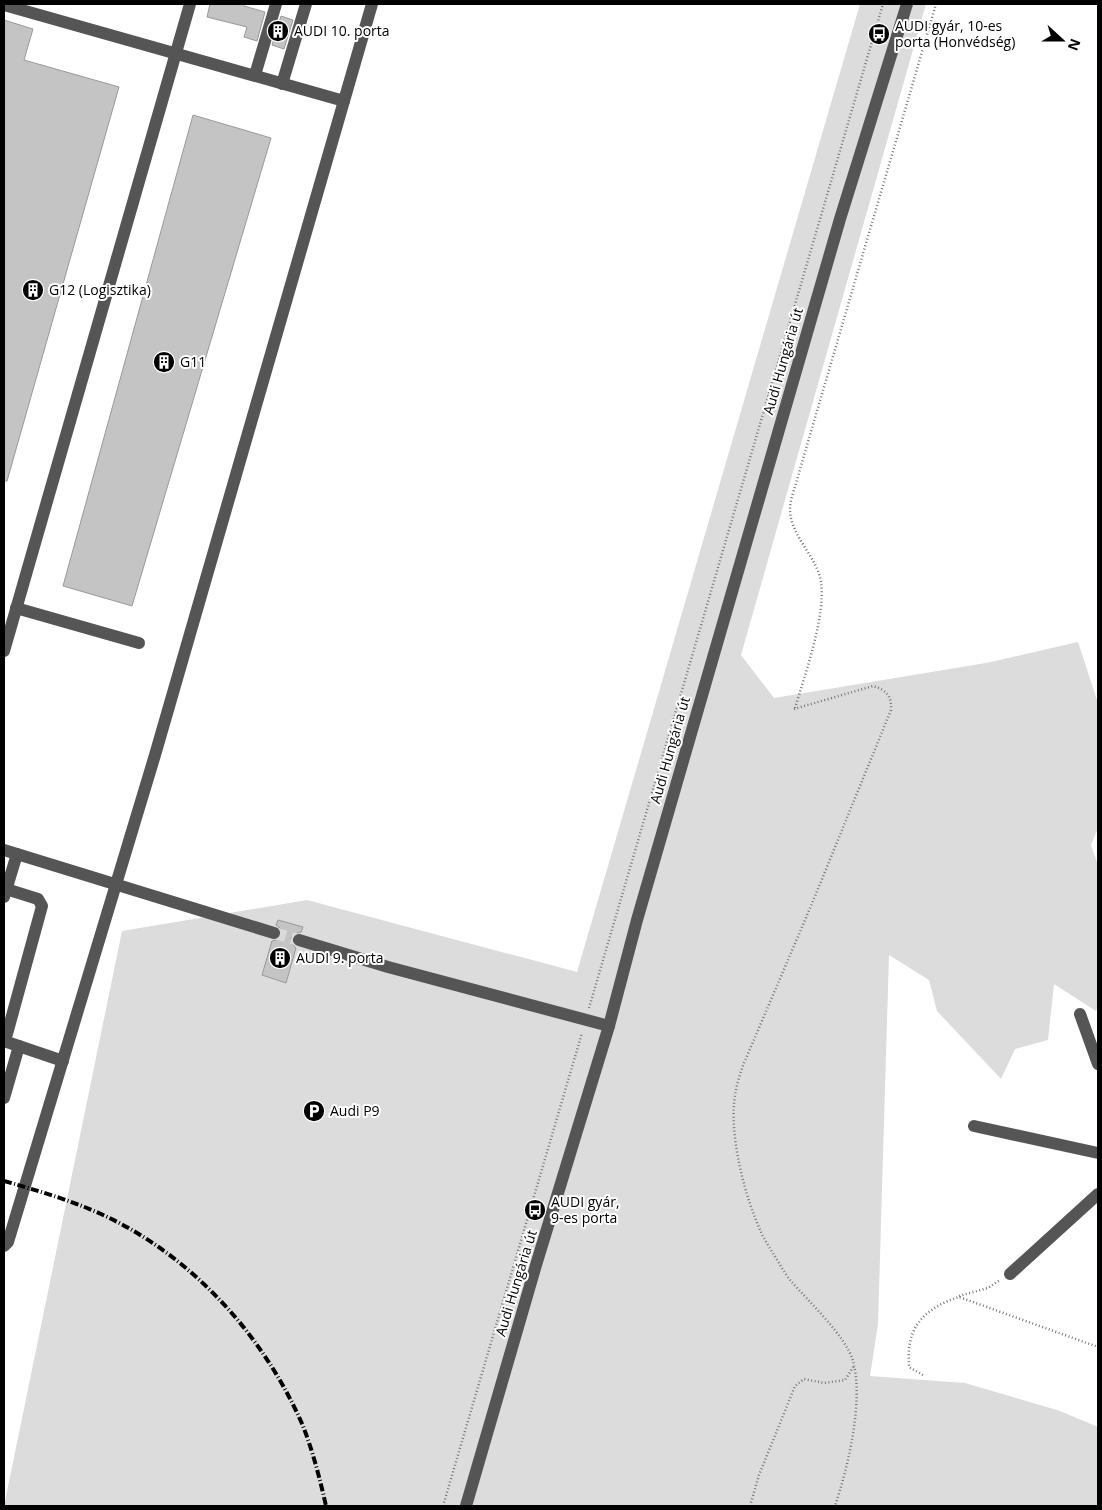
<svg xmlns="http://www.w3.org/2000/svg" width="1102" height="1510" viewBox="0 0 1102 1510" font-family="'Open Sans',sans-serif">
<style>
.green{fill:#dcdcdc}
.building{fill:#c4c4c4;stroke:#999}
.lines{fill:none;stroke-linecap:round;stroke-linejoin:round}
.minor-tunnel{stroke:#d9d9d9;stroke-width:12;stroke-dasharray:12 6;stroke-linecap:butt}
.path{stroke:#777;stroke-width:2.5;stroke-dasharray:1 2.5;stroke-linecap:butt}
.minor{stroke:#555;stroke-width:12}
.rail{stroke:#000;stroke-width:4;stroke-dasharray:8 2.5 1 2.5;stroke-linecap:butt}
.labels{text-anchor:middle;stroke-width:4;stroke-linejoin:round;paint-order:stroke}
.poi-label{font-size:14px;fill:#000;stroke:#fff;text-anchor:start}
.street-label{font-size:14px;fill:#000;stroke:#fff}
</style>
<rect width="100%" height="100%" fill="#fff"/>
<polygon class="green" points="860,4 926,4 741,655 774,698 986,663 1078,642 1098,703 1098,828 1091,845 1098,865 1098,1006 1096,1011 1054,984 1048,1040 1015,1049 1001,1079 937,1011 929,980 889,955 878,1324 870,1376 965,1383 1060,1411 1098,1427 1098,1506 4,1506 122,931 307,900 577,972"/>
<g class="building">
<polygon points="210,4 244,4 244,6 265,12 257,41 244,37 247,27 207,17"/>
<polygon points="281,16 293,20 284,49 272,45"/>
<polygon points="4,20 33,29 24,60 119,87 7,481 4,481"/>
<polygon points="193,115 271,138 132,606 63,586"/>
<polygon points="278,920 303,927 301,932 294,934 291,938 293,945 296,948 286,983 262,975 272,941 279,939 282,935 280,928 276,925"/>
</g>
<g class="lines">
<polyline class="minor-tunnel" points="274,933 299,940"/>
<g class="path">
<path d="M795 708C805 675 826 615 821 582 817 556 790 536 790 509 790 500 794 491 796 483L936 4"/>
<path d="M794 709 873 686C887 690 892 697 891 710L811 906 744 1063C739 1076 735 1090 734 1104 731 1142 745 1197 761 1232 765 1241 771 1250 776 1258 781 1266 785 1274 791 1281 808 1301 846 1336 853 1361 864 1401 848 1467 835 1506"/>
<polyline points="589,1008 883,4"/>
<polyline points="959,1296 988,1288 1000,1280"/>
<path d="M923 1375 909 1367C909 1359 908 1351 910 1343 914 1318 936 1304 959 1297L1098 1347"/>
<polyline points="443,1506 582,1033"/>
<polyline points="750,1506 759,1475 795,1386 804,1379 824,1383 845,1380 854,1366"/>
</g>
<g class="minor">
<polyline points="4,5 344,101"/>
<polyline points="255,75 276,4"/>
<polyline points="282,84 306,4"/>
<polyline points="16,608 139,643"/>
<polyline points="4,651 190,4"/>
<polyline points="4,850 274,933"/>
<polyline points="4,897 17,854"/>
<polyline points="299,940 388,967 609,1026"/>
<polyline points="1080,1014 1098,1064"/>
<polyline points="4,1036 7,1034 42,906 38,899 6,889"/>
<polyline points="4,1041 63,1061"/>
<polyline points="4,1098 19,1046"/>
<polyline points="974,1126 1098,1153"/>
<polyline points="4,1246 8,1242 155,755 372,4"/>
<polyline points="1010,1274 1098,1194"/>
<polyline points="466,1506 536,1265 609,1026 637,920 840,219 907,4"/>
</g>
<path class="rail" d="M4 1181C32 1189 60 1197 87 1208 184 1247 262 1331 303 1426 313 1452 320 1479 326 1506"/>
</g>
<defs>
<g id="building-disc" transform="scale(1.125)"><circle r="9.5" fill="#000" stroke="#fff"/><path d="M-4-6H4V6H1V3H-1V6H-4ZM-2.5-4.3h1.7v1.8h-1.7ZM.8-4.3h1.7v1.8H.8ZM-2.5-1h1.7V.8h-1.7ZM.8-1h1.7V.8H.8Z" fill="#fff"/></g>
<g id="bus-disc" transform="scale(1.125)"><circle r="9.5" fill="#000" stroke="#fff"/><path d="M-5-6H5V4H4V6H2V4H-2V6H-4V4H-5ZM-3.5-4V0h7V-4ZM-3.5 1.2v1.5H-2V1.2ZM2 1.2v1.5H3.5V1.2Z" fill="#fff"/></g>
<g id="parking-disc" transform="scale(1.125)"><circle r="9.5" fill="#000" stroke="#fff"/><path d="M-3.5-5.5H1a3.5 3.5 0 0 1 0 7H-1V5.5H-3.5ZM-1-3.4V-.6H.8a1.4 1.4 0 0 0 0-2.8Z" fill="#fff"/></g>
</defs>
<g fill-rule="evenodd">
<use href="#building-disc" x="278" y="31"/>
<use href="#bus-disc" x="879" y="34"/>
<use href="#building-disc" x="33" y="290"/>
<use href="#building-disc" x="164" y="362"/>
<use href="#building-disc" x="280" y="958"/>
<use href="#parking-disc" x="314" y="1111"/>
<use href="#bus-disc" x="535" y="1210"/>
</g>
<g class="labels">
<g class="poi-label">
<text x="895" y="31">AUDI gyár, 10-es<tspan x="895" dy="16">porta (Honvédség)</tspan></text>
<text x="294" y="36">AUDI 10. porta</text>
<text x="49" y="295">G12 (Logisztika)</text>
<text x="180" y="367">G11</text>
<text x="296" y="963">AUDI 9. porta</text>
<text x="330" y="1116">Audi P9</text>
<text x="551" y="1207">AUDI gyár,<tspan x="551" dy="16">9-es porta</tspan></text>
</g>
<g class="street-label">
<text transform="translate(783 361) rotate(-74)" y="5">Audi Hungária út</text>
<text transform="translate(670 750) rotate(-74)" y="5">Audi Hungária út</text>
<text transform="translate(516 1283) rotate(-73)" y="5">Audi Hungária út</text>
</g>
</g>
<rect width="1102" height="1510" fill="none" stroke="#000000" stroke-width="10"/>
<g transform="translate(1062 40) rotate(111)" stroke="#ffffff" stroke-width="4" paint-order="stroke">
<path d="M0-4L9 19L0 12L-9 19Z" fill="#000000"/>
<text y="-8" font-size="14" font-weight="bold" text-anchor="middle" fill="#000000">N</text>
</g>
</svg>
